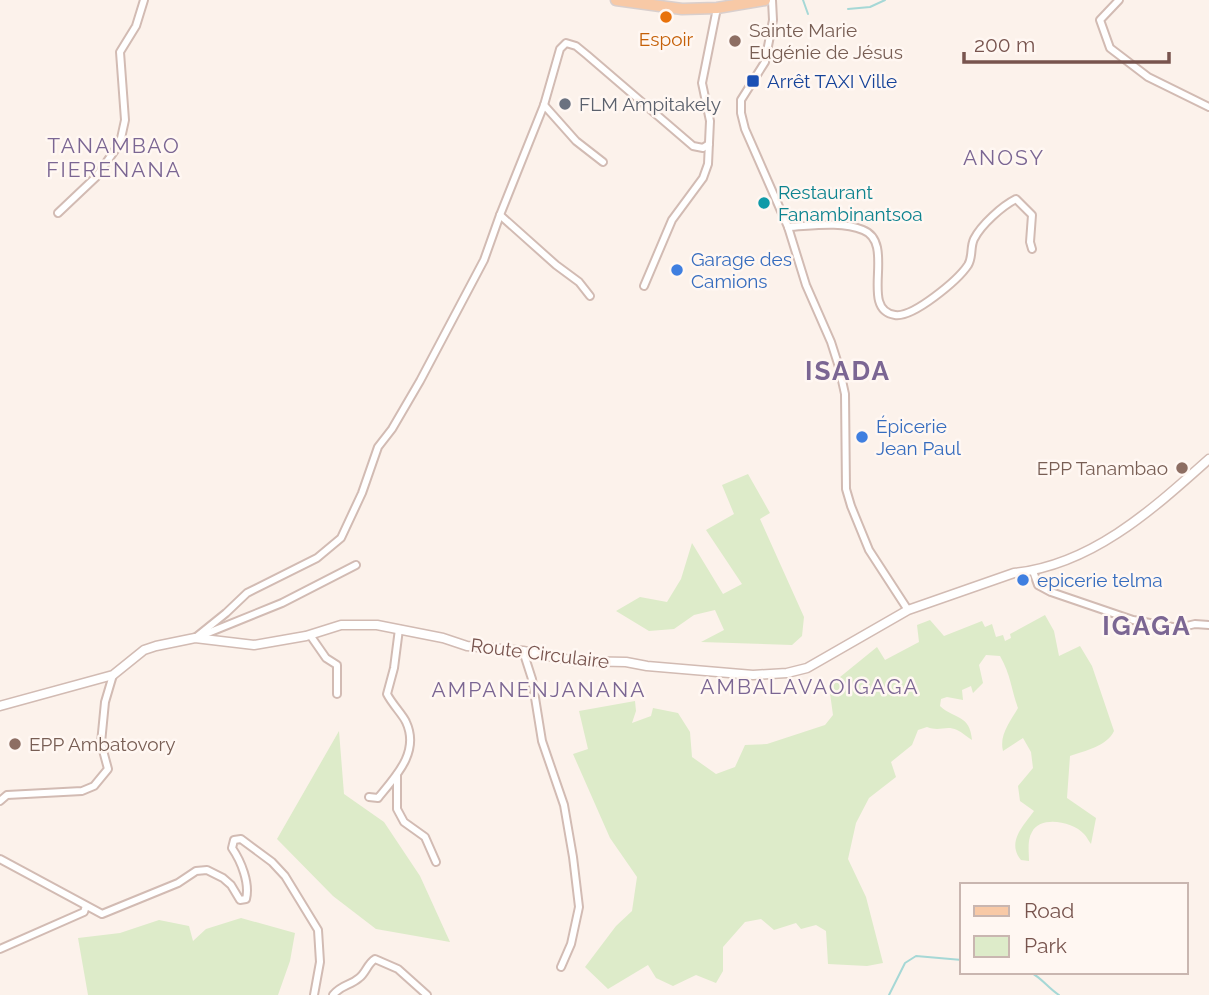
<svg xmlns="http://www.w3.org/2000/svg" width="1209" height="995" viewBox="0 0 1209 995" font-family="Raleway,sans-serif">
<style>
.green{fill:#ddebc9}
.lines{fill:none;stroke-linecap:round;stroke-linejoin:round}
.stream{stroke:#a6d8d6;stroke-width:2}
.minor-casing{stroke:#d2bbb3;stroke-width:10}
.tertiary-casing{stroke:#d2bbb3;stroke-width:11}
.primary-casing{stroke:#d9cfcd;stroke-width:13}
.minor{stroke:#fff;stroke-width:6}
.tertiary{stroke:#fff;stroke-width:8}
.primary{stroke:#f8c9a6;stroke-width:10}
.food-dot{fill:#e8710a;stroke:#fff7f2;stroke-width:2.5}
.education-dot{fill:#8d6e63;stroke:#fff7f2;stroke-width:2.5}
.transit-dot{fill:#1a4fb4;stroke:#fff7f2;stroke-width:2.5}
.worship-dot{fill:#6b7280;stroke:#fff7f2;stroke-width:2.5}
.culture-dot{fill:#0f9aa8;stroke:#fff7f2;stroke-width:2.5}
.shop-dot{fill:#3f7fe0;stroke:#fff7f2;stroke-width:2.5}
.labels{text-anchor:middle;stroke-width:5;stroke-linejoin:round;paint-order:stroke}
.education-label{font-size:19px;fill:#785e54;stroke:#fff7f2;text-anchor:start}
.food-label{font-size:19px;fill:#c56008;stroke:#fff7f2}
.transit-label{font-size:19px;fill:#164399;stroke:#fff7f2;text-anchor:start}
.worship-label{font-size:19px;fill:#5b616d;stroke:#fff7f2;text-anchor:start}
.culture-label{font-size:19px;fill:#0d838f;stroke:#fff7f2;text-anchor:start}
.shop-label{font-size:19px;fill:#366cbe;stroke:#fff7f2;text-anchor:start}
.street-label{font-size:19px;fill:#78544e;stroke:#fff7f2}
.neighbourhood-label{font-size:21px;letter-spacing:2px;fill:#7b6693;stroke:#fff7f2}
.district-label{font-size:26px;font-weight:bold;letter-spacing:2px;fill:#7b6693;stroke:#fff7f2}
</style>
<rect width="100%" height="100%" fill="#fcf2eb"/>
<g class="green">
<polygon points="748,474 770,513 760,519 804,617 802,636 792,645 701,642 724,630 715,610 694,615 674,629 649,631 616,611 640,597 667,602 681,579 692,543 723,594 742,584 706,530 734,514 722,485"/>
<path d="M1045 615 1054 631 1059 656 1080 646 1092 666 1114 731C1107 746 1085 751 1070 756L1067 798 1096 818 1091 844C1088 840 1087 837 1084 834 1073 822 1041 815 1032 832 1027 840 1029 852 1029 861L1021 860C1006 842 1024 825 1034 811L1020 801 1018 786 1033 768 1031 752 1023 738 1003 751C999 735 1010 722 1018 708 1011 689 1011 675 1000 656L986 655 979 665 983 683 973 693 971 686 962 690 963 700 947 697 941 699 940 706C955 720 970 714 972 740 967 737 962 732 957 730 946 725 940 732 927 727L918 730 912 745 891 762 896 777 869 798 856 823 848 859 866 897 883 963 867 966 828 964 826 931 816 925 801 929 796 923 774 930 761 919 745 922 723 947V971L716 983 696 975 673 986 656 978 648 965 608 989 585 967 616 926 632 911 637 877 610 838 573 754 588 749 579 711 635 701 636 711 632 723 651 716 653 708 678 713 690 732 692 757 716 774 735 767 745 745 767 744 825 725 833 715 829 686 877 647 885 660 919 642 917 625 930 620 944 636 982 621 985 627 992 624 996 637 1003 635 1005 641 1011 638 1010 634Z"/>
<polygon points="339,731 344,794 384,822 420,876 450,942 376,929 333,896 277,839"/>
<polygon points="241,918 295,933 290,961 278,995 88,995 78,938 120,933 159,920 189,926 193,941 206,929"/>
</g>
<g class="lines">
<g class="stream">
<polyline points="803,0 808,14"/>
<polyline points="848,9 870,7 885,0"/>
<path d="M1030 972C1042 978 1048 988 1059 995"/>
<polyline points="889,995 905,963 916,956 962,960"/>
</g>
<g class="minor-casing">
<g id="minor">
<polyline points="772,0 773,20 765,62 741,100 741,113 745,129 788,227 806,285 831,342 839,367 845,394 846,489 851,506 869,550 908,610"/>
<polyline points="1119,0 1100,20 1110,48 1148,77 1209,107"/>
<polyline points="544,105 576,141 603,162"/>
<polyline points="58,213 96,177 120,143 125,120 120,52 136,26 144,0"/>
<polyline points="500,215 556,265 579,282 590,296"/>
<path d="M788 227C811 226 841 221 863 230 897 243 858 310 895 315 913 318 958 280 968 265 973 257 970 247 974 239 981 225 1002 206 1016 199L1032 215 1030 242 1032 249"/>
<polyline points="644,286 672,220 703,178 708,164 710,121 702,83 717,8"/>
<polyline points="1033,571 1038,585 1051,592 1133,620 1178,628 1195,624 1209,625"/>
<polyline points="203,635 282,603 356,565"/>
<polyline points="310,635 326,658 337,665 337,694"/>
<polyline points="195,638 226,613 247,593 317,558 341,538 362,493 378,447 392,429 420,381 484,260 500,215 544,105 560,49 566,43 576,46 587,55 693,146 703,148 709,144"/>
<polyline points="523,651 532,679 542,741 564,805 573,857 579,907 571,944 561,967"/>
<polyline points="397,775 397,809 404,822 425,837 436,862"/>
<path d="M369 797 378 798C396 776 420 752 406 722 403 715 392 704 387 694L394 668 399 629"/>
<polyline points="0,801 7,795 82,791 94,786 108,769 101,743 105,702 113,675"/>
<path d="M0 859 102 914 178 883 196 871 207 870 223 878 231 885 240 900 246 899C250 883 241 861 232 848L234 840 241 839 272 862 285 876 318 930 320 962 314 995"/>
<polyline points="0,949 84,912 86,906"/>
<path d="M333 995C342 984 350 986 359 978 366 973 367 964 375 959L398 969 427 995"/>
</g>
</g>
<g class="tertiary-casing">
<path id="tertiary" d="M0 706 113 675 144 650 156 646 195 638 254 645 306 636 341 625H377L443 638 467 646 523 651 575 661 626 662 647 666 753 675 787 673 807 668 908 610 1014 573C1092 565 1153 509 1209 459"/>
</g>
<g class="primary-casing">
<polyline id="primary" points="616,0 682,9 717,8 765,0"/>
</g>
<use href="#minor" class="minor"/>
<use href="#tertiary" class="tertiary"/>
<use href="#primary" class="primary"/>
</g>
<circle class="food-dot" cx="666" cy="17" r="7"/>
<g class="education-dot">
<circle cx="735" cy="41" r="7"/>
<circle cx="1182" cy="468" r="7"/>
<circle cx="15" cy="744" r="7"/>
</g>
<rect class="transit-dot" x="746" y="74" width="14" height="14" rx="3.5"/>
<circle class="worship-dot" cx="565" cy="104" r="7"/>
<circle class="culture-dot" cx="764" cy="203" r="7"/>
<g class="shop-dot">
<circle cx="677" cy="270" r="7"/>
<circle cx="862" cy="437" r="7"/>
<circle cx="1023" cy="580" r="7"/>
</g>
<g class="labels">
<g class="education-label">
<text x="749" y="37">Sainte Marie<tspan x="749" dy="22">Eugénie de Jésus</tspan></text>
<text x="1168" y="475" text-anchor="end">EPP Tanambao</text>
<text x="29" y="751">EPP Ambatovory</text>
</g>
<g class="food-label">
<text x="666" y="46">Espoir</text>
</g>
<g class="transit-label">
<text x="767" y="88">Arrêt TAXI Ville</text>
</g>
<g class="worship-label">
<text x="579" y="111">FLM Ampitakely</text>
</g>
<g class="culture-label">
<text x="778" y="199">Restaurant<tspan x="778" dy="22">Fanambinantsoa</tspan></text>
</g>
<g class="shop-label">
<text x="691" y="266">Garage des<tspan x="691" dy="22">Camions</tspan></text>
<text x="876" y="433">Épicerie<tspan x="876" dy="22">Jean Paul</tspan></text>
<text x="1037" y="587">epicerie telma</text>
</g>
<g class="street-label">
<text transform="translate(540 653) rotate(7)" y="7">Route Circulaire</text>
</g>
<g class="neighbourhood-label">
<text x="114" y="153">TANAMBAO<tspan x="114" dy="24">FIERENANA</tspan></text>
<text x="1004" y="165">ANOSY</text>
<text x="810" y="694">AMBALAVAOIGAGA</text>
<text x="539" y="697">AMPANENJANANA</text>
</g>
<g class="district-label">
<text x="848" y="380">ISADA</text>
<text x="1147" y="635">IGAGA</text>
</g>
</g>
<rect x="960" y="883" width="228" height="91" fill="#fff7f2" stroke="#c9b6b0" stroke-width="2"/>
<rect x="974" y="906" width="35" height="10" fill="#f8c9a6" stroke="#c9b6b0" stroke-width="2"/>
<text x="1024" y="918" font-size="21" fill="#78544e">Road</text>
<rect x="974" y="936" width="35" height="21" fill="#ddebc9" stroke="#c9b6b0" stroke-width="2"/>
<text x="1024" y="953" font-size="21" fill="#78544e">Park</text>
<path d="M964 52v10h205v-10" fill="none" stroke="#78544e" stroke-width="3.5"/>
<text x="974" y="52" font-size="21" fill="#78544e" stroke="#fff7f2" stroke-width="5" paint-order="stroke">200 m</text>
</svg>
